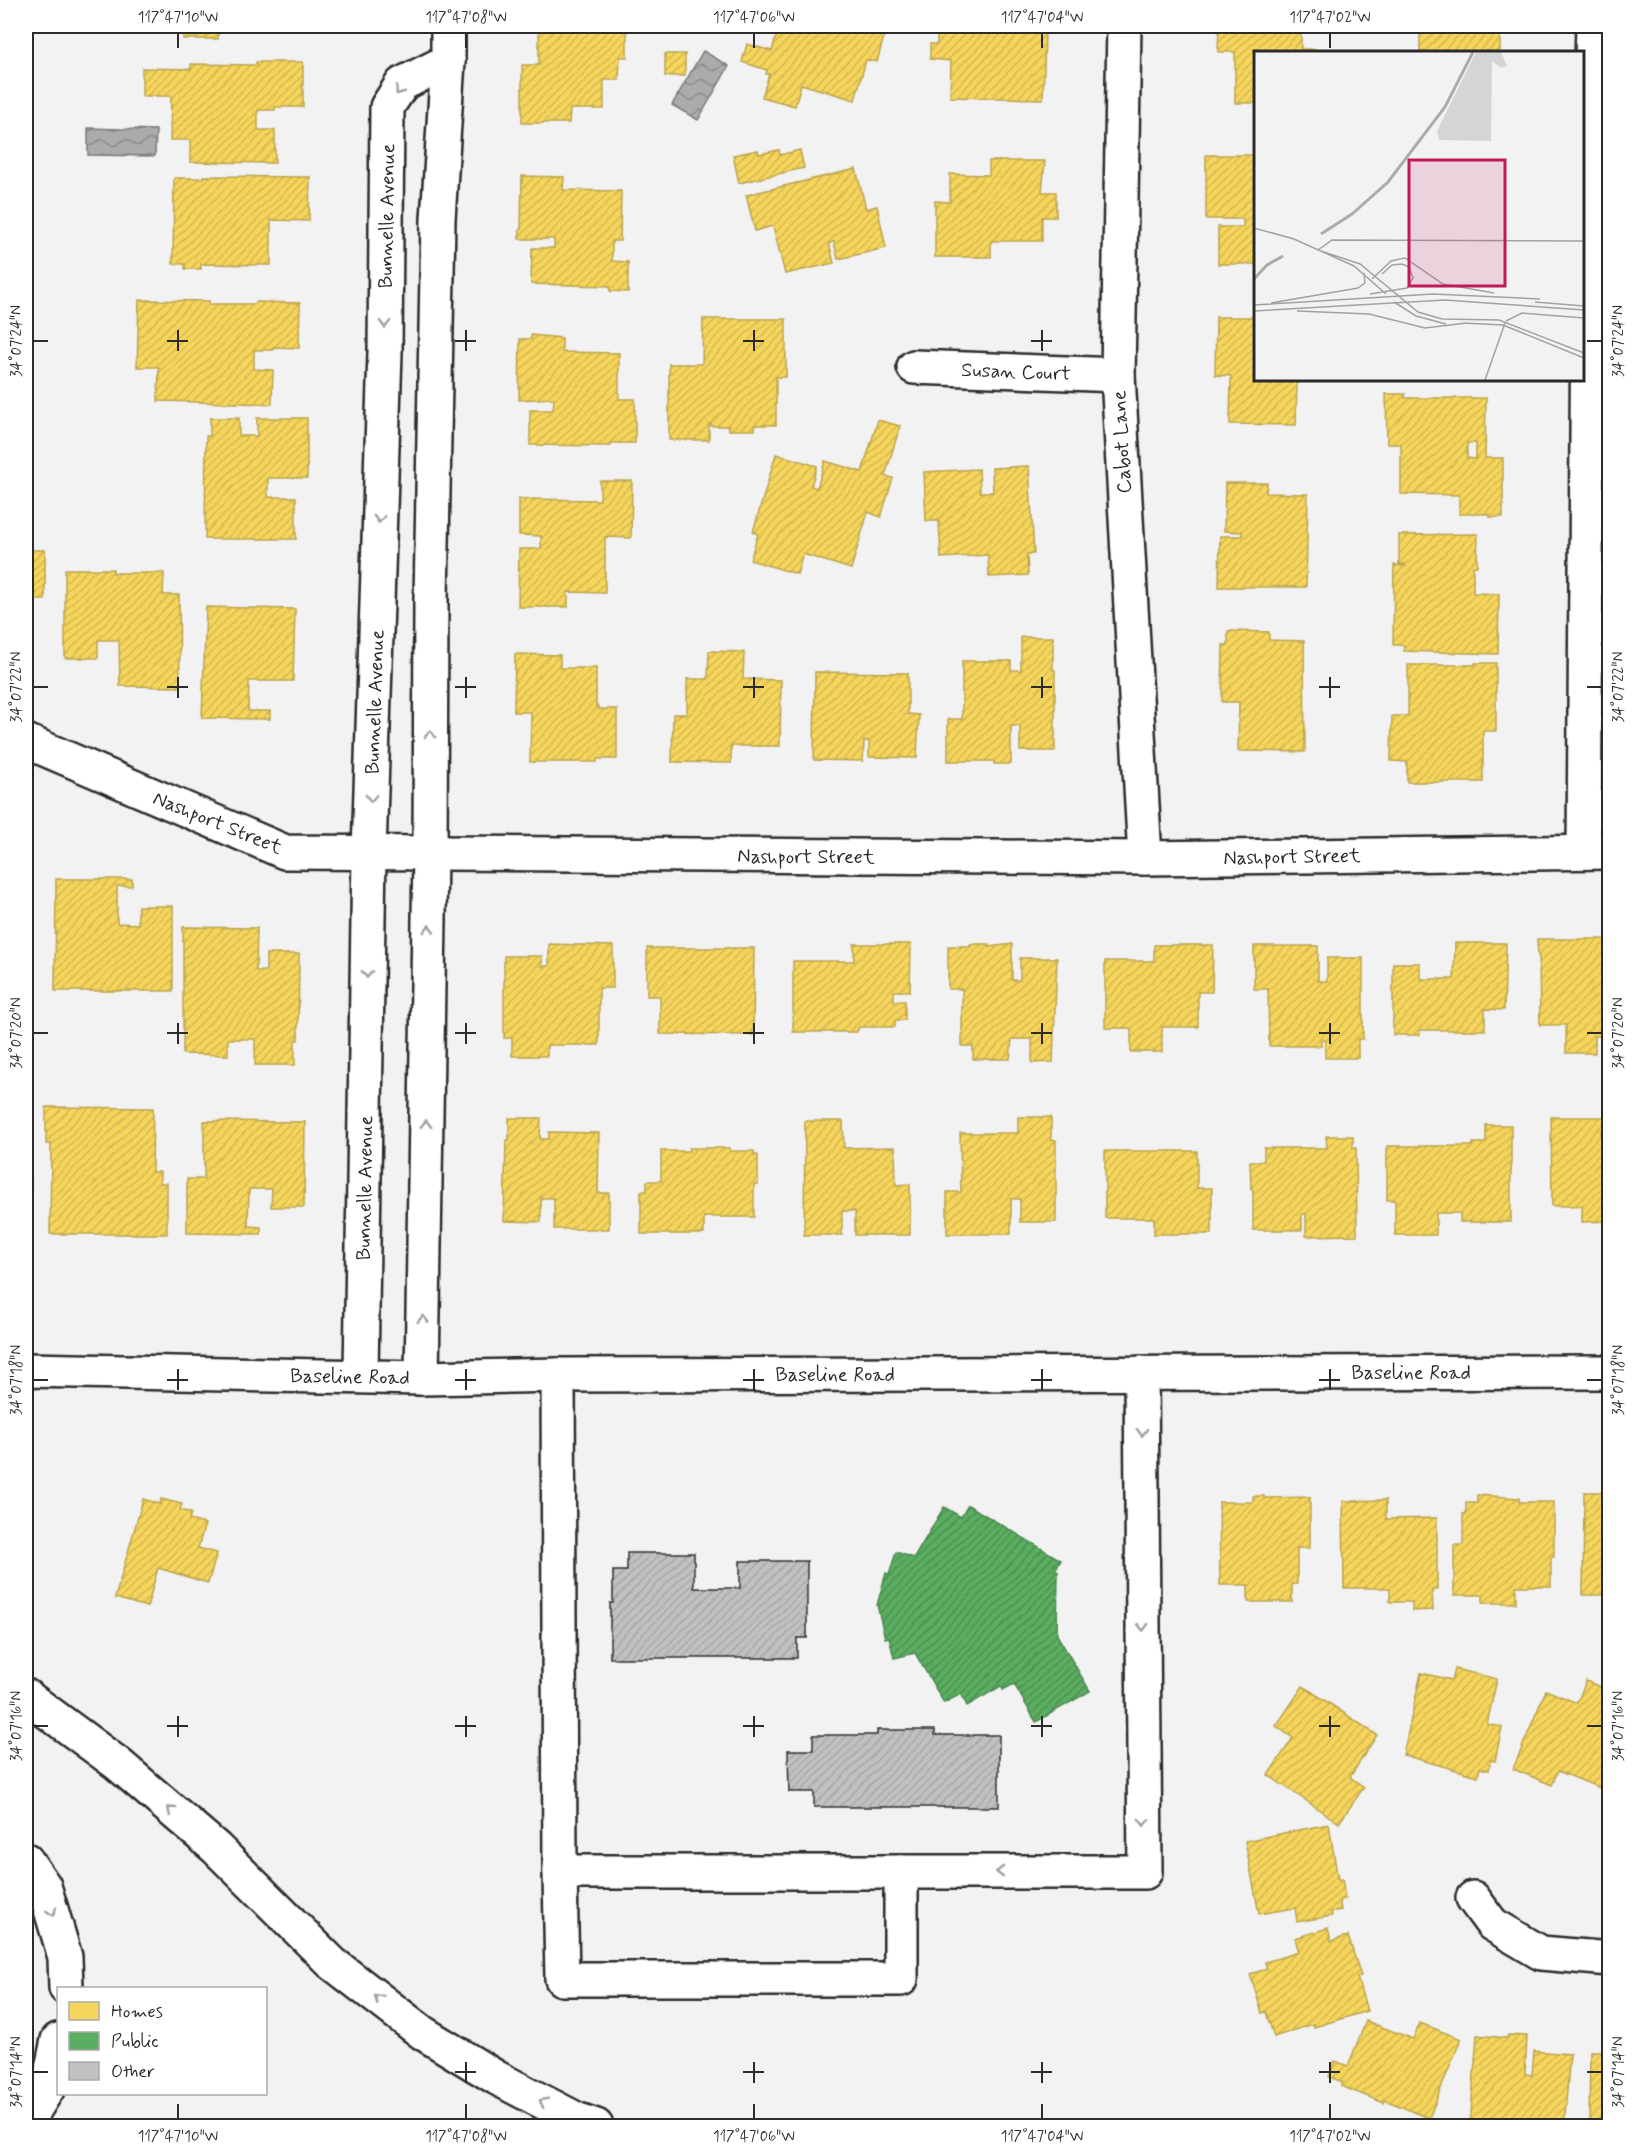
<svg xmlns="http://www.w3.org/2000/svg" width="1635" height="2152" viewBox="0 0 1635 2152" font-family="Mynerve,sans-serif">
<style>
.water{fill:url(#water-waves);stroke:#787878;stroke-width:1.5}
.homes{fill:url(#homes-hatch);stroke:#b9a24d;stroke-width:1.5;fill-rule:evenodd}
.public{fill:url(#public-hatch);stroke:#4c8751;stroke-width:1.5}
.building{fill:url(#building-hatch);stroke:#2b2b2b;stroke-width:1.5}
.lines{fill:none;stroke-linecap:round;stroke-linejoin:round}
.minor-casing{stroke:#2b2b2b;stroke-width:38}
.major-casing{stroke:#2b2b2b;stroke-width:38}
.highway-casing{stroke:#2b2b2b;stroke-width:38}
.minor{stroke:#fff;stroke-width:33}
.major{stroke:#fff;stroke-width:33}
.highway{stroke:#fff;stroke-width:33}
.oneway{stroke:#a0a0a0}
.ticks{fill:none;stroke:#2b2b2b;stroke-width:2}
.labels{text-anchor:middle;stroke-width:6;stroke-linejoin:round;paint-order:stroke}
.street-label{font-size:20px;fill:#2b2b2b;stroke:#fff}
.inset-river{fill:none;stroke:#ababab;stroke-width:3}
.inset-road{fill:none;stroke:#a2a2a2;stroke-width:1.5}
.view{fill:#c2185b;fill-opacity:0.15;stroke:#c2185b;stroke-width:3}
.inset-edge{fill:none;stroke:#2b2b2b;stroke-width:3}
.neatline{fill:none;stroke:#2b2b2b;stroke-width:2}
.ticks-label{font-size:15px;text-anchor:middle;fill:#2b2b2b}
</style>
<defs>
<pattern id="water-waves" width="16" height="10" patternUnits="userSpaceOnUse" patternTransform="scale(1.5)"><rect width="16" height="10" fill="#ababab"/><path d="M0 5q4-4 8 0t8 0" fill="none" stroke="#8b8b8b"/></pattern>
<pattern id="homes-hatch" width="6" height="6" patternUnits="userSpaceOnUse" patternTransform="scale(1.5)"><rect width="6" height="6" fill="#f6d55c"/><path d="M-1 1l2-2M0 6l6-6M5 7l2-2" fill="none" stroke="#d3b750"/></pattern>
<pattern id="public-hatch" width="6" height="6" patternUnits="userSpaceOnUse" patternTransform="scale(1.5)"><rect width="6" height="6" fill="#5aae61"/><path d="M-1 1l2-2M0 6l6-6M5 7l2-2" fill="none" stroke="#4b8e50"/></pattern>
<pattern id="building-hatch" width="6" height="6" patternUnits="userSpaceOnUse" patternTransform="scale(1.5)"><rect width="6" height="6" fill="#c1c1c1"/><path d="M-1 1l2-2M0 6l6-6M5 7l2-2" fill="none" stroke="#a6a6a6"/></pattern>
</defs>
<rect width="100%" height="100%" fill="#f2f2f2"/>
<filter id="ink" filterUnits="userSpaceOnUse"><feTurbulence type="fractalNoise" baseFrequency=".0167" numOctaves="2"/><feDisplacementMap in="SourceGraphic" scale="12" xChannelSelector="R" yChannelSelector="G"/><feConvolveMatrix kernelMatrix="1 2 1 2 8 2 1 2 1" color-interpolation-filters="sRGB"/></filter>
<g filter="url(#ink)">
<g class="water">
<polygon points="703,51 729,66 698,120 672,105"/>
<polygon points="88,128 156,130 155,156 88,155"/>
</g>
<g class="homes">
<rect x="183" y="26" width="35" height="13"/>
<polygon points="539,26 627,26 627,57 620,57 619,80 604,80 604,109 570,109 569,123 522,123 522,65 539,65"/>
<polygon points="779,26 887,26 877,62 866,60 855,100 801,84 795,106 762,97 769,74 766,74 767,70 742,62 747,44 772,51"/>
<polygon points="937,26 995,26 995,31 1045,32 1043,99 950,97 951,61 930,59 930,44 937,44"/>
<polygon points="1219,26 1301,26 1301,49 1315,49 1315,52 1256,52 1256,103 1235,103 1235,52 1218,52"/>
<polygon points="1420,26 1490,26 1490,30 1500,30 1500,51 1420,52"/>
<rect x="665" y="54" width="20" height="22"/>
<polygon points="256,62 303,62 303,107 275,107 275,110 258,110 258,130 275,130 275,163 190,162 190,140 170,140 171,96 142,96 142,68 191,69 191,64 256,65"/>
<polygon points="758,150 759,154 779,150 780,155 800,150 804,168 739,183 733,155"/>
<polygon points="1206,155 1256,155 1256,264 1218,264 1218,227 1243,227 1243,219 1206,219"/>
<polygon points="989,161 1045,161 1042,192 1056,192 1056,217 1042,217 1042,241 991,241 991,257 935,257 935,201 950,202 950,174 989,175"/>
<polygon points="856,169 866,209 877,206 886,248 838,259 834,242 829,243 834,263 785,274 773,226 755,231 746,195"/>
<polygon points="203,176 310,177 309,221 271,220 271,265 201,264 201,269 185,269 185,264 173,264 174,178 203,178"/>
<polygon points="522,176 564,177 563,190 621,191 620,241 612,241 612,261 628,262 628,292 610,291 610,286 531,284 532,248 554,248 554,239 519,239 520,229 521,229"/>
<polygon points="139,300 209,301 209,304 255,304 256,302 300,303 299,348 273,347 273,350 254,350 254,369 273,370 272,404 158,401 159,367 137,367"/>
<polygon points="1216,317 1256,317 1256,380 1297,380 1296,425 1230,424 1231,376 1215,375"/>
<polygon points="703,319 786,319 786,377 776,377 776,425 755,425 755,430 729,430 729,426 711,426 711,424 709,424 709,440 669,440 669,364 702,364"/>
<polygon points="531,335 562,338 562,352 619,353 619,399 635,399 635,443 611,443 611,446 530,445 530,410 553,410 554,398 519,400 520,339 531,339"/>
<path d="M1386 394H1405V398H1486L1485 458H1503V517H1489V514H1459V495L1401 494V444H1387ZM1467 443H1476V459L1467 458Z"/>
<polygon points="210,418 239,418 239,436 257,436 257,418 307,418 307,478 268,478 268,497 296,497 296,539 205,539 206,436 210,436"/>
<polygon points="878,420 900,426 885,476 893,478 881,517 868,512 851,569 803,554 797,574 750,560 758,534 753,532 776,454 817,466 811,486 817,488 825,461 862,472"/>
<polygon points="1029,466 1034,554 1027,554 1028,575 989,577 988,555 941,558 939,521 926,521 924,472 979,469 980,492 993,492 992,468"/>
<polygon points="600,481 632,481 631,538 605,537 605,593 568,592 568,607 518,607 519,549 541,549 541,536 519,535 519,499 600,500"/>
<polygon points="1225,483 1267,483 1266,493 1308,494 1306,587 1219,587 1220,536 1242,536 1242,532 1224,531"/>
<polygon points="26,488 28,488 28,550 45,550 45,600 26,600"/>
<polygon points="1478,534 1477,566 1473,566 1473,593 1499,594 1498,654 1404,651 1404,645 1393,645 1394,565 1405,566 1405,564 1399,564 1399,535"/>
<polygon points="65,569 113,569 113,573 164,573 163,595 179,595 180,687 120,686 119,640 98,640 98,658 65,658"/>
<polygon points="206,607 295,609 293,681 249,681 248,711 270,711 270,719 202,718"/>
<polygon points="1228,631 1269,632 1269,640 1304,641 1305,752 1238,751 1239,702 1222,702 1223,645 1228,645"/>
<polygon points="1021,637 1053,637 1053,670 1055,670 1055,751 1020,751 1020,726 1011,726 1011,764 994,764 994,761 948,761 948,719 962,719 962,661 1011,661 1011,670 1021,670"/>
<polygon points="709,651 744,652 743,679 781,680 780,746 731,746 731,763 672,762 673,714 687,714 687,679 708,679"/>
<polygon points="515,654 560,655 560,668 596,668 596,706 598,706 598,709 617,709 617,759 597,759 597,762 530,762 531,712 514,712"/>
<polygon points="1475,663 1496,663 1496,731 1483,731 1483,782 1407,782 1407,762 1391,761 1392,716 1408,716 1408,665 1475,665"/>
<polygon points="815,672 908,673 908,714 919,715 917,758 869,757 869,741 864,741 863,761 814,760"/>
<polygon points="56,879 132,879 132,886 117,886 117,923 138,924 138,906 173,906 173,991 55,991"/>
<polygon points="183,927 257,928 256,971 266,971 266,954 299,954 298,1040 295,1040 295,1065 255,1065 255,1039 228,1039 228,1055 183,1054"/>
<polygon points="1537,939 1608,939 1610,1036 1595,1036 1595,1053 1566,1053 1566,1025 1540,1025 1539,956 1538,956"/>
<polygon points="1455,943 1506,943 1504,1010 1485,1009 1485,1030 1420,1030 1420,1035 1393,1035 1393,963 1420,963 1420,979 1454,979"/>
<polygon points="549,944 613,946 613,988 599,988 599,1045 547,1045 547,1056 512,1056 512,1038 504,1038 504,956 542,956 542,966 549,966"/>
<polygon points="854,944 911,944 910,991 894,991 894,1001 905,1001 905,1020 895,1020 895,1027 859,1027 857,1032 793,1032 793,961 854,961"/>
<polygon points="971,944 989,944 989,947 1012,944 1012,980 1020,980 1020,958 1057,958 1053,1062 1032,1063 1032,1039 1012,1039 1010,1059 973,1059 973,1046 962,1046 962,989 948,989 948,946 971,946"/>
<polygon points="1154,945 1213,945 1212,992 1198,992 1198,1027 1162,1027 1162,1052 1131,1052 1131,1028 1105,1028 1105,961 1154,961"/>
<polygon points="1254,946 1318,946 1318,981 1327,981 1327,958 1363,958 1363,1039 1358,1039 1358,1058 1325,1058 1325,1040 1321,1040 1321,1046 1269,1046 1268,989 1254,989"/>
<polygon points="647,948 754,948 753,1035 660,1034 660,996 647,996"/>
<polygon points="46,1107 153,1108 152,1172 160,1172 160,1183 167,1183 167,1234 50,1234 51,1144 46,1144"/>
<polygon points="1018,1117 1051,1117 1051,1140 1056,1140 1056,1222 1020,1222 1020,1199 1011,1199 1011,1234 947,1234 947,1192 961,1192 960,1133 1018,1133"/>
<polygon points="1551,1117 1608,1117 1608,1130 1601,1130 1601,1138 1610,1138 1610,1242 1609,1221 1582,1222 1582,1206 1552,1206"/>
<polygon points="509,1118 541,1118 540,1139 549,1139 549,1132 599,1133 598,1193 609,1193 609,1229 554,1229 554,1198 541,1198 541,1222 504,1221 506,1140 509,1140"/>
<polygon points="204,1121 305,1122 304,1207 271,1207 272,1189 249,1189 248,1226 261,1227 261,1234 187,1233 187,1179 204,1179"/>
<polygon points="805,1121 843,1121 844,1148 895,1147 896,1185 910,1184 910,1235 855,1235 855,1211 842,1211 842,1235 804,1235"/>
<polygon points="1486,1125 1511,1125 1511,1222 1460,1222 1460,1213 1436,1213 1436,1235 1395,1235 1395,1200 1387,1200 1387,1146 1473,1146 1473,1143 1486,1143"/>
<polygon points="1326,1136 1353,1136 1353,1148 1356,1148 1357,1235 1306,1236 1306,1214 1302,1214 1302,1230 1253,1230 1253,1189 1251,1189 1250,1161 1264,1161 1264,1148 1327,1148"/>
<polygon points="689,1148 730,1148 730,1151 754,1151 754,1155 758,1155 758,1184 754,1184 754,1217 704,1217 704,1234 641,1234 641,1191 647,1191 647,1181 661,1181 661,1151 689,1151"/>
<polygon points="1105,1151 1197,1151 1197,1188 1212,1188 1212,1234 1154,1234 1154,1218 1105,1218"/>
<rect x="26" y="1178" width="5" height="54"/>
<polygon points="1584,1492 1610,1492 1610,1595 1583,1595"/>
<polygon points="1477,1495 1519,1498 1519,1502 1554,1502 1554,1557 1551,1557 1551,1586 1516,1586 1516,1603 1483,1603 1483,1595 1454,1595 1454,1545 1463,1545 1463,1514 1466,1514 1466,1503 1477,1503"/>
<polygon points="1253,1496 1264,1496 1264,1498 1310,1497 1310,1548 1297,1548 1297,1584 1292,1584 1292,1602 1248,1602 1248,1585 1220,1585 1219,1502 1253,1502"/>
<polygon points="143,1499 160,1504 161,1499 182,1504 180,1510 191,1513 189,1520 205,1524 198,1548 217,1553 208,1583 158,1568 147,1607 115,1598"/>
<polygon points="1386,1500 1386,1519 1437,1518 1437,1590 1432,1590 1433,1610 1412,1611 1412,1602 1390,1602 1390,1588 1344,1588 1343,1501"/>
<polygon points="1455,1669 1497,1679 1487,1724 1502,1727 1495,1761 1491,1760 1489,1770 1480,1768 1478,1776 1403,1755 1421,1673 1452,1680"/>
<polygon points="1586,1681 1610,1691 1610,1781 1605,1790 1558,1771 1552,1785 1513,1769 1546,1690 1577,1703"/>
<polygon points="1303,1686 1377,1735 1350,1777 1364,1787 1339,1823 1268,1775 1293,1738 1276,1726"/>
<polygon points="1329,1824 1338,1880 1342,1879 1345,1899 1339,1900 1341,1910 1331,1912 1332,1916 1297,1922 1295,1908 1259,1914 1245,1841"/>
<polygon points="1328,1928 1331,1941 1348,1936 1361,1976 1357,1977 1367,2011 1314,2027 1313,2024 1274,2037 1266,2012 1262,2013 1250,1974 1267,1969 1265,1962 1299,1952 1295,1938"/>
<polygon points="1366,2021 1413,2039 1420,2023 1461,2039 1429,2118 1385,2100 1384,2103 1341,2086 1343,2082 1329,2077 1335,2061 1348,2066"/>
<polygon points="1477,2035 1507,2038 1508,2035 1527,2036 1525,2074 1532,2075 1534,2051 1570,2054 1564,2126 1470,2126"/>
<polygon points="1590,2051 1610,2051 1610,2126 1589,2126"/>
</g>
<polygon class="public" points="968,1505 1061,1560 1055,1570 1058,1571 1057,1635 1090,1691 1036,1722 1014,1684 1003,1690 1001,1686 967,1706 961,1694 944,1703 915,1653 894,1658 889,1637 885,1638 877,1605 886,1573 889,1575 896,1552 914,1558 944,1507 961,1517"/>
<g class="building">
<polygon points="627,1553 694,1553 694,1588 740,1588 740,1561 807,1561 807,1638 797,1638 797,1658 610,1658 610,1603 613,1603 613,1571 627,1571"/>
<polygon points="877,1730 935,1730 935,1735 999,1735 999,1807 814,1807 814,1792 789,1792 788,1750 813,1750 813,1735 877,1735"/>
</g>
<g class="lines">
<g class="minor-casing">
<g id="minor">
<polyline points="1124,26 1118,375 1145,858"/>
<polyline points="914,367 1118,375"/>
<polyline points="26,741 285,852 1145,858 1610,852"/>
<polyline points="1584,852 1589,157 1593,26"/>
<polyline points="361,1375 369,853 385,352 387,107 402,84 448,61"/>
<polyline points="558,1375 560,1872 1145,1872 1141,1373"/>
<polyline points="422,1378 430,853 431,600 438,219 448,61 448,26"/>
<polyline points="560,1872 562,1979 901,1979 901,1872"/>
<polyline points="1473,1898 1492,1924 1541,1953 1610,1959"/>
</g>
</g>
<g class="major-casing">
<polyline id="major" points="26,1370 422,1378 558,1375 1610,1372"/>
</g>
<g class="highway-casing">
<g id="highway">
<polyline points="26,1696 118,1764 216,1848 332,1963 423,2033 497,2078 576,2119 596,2126"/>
<polyline points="26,1860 44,1886 65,1957 66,1988"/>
<polyline points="26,2123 48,2088 58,2040"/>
</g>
</g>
<use href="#minor" class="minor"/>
<use href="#major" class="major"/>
<use href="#highway" class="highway"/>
</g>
<defs><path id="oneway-chevron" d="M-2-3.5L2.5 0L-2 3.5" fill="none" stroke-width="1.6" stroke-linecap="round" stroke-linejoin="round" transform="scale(1.5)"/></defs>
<g class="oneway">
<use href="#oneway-chevron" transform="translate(399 91) rotate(127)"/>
<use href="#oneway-chevron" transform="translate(385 324) rotate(91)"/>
<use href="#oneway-chevron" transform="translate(379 519) rotate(92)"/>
<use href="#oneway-chevron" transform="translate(430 734) rotate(-90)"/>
<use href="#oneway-chevron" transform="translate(371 798) rotate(92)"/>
<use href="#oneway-chevron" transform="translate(429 929) rotate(-89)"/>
<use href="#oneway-chevron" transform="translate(367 974) rotate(91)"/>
<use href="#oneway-chevron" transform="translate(426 1124) rotate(-89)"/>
<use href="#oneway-chevron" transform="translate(423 1319) rotate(-89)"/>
<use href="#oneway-chevron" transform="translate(1142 1432) rotate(90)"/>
<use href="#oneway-chevron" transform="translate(1143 1627) rotate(90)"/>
<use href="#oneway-chevron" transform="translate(171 1810) rotate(-139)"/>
<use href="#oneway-chevron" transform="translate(1144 1822) rotate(90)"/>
<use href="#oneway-chevron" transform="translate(1000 1872) rotate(180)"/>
<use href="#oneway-chevron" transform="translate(52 1912) rotate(73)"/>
<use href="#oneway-chevron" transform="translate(378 1998) rotate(-143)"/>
<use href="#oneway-chevron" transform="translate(543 2102) rotate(-153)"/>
</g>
</g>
<path class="ticks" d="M178 33V48M466 33V48M754 33V48M1042 33V48M1330 33V48M178 330V351M466 330V351M754 330V351M1042 330V351M33 341H48M167 341H188M455 341H476M743 341H764M1031 341H1052M1587 341H1602M178 677V698M466 677V698M754 677V698M1042 677V698M1330 677V698M33 687H48M167 687H188M455 687H476M743 687H764M1031 687H1052M1319 687H1340M1587 687H1602M178 1023V1044M466 1023V1044M754 1023V1044M1042 1023V1044M1330 1023V1044M33 1033H48M167 1033H188M455 1033H476M743 1033H764M1031 1033H1052M1319 1033H1340M1587 1033H1602M178 1369V1390M466 1369V1390M754 1369V1390M1042 1369V1390M1330 1369V1390M33 1380H48M167 1380H188M455 1380H476M743 1380H764M1031 1380H1052M1319 1380H1340M1587 1380H1602M178 1716V1737M466 1716V1737M754 1716V1737M1042 1716V1737M1330 1716V1737M33 1726H48M167 1726H188M455 1726H476M743 1726H764M1031 1726H1052M1319 1726H1340M1587 1726H1602M466 2062V2083M754 2062V2083M1042 2062V2083M1330 2062V2083M33 2072H48M455 2072H476M743 2072H764M1031 2072H1052M1319 2072H1340M1587 2072H1602M178 2104V2119M466 2104V2119M754 2104V2119M1042 2104V2119M1330 2104V2119"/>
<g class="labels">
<g class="street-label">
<text transform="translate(386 216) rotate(-89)" y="7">Bunnelle Avenue</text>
<text transform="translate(1016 371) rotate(2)" y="7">Susan Court</text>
<text transform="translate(1121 442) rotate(-93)" y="7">Cabot Lane</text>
<text transform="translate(374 702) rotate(-88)" y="7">Bunnelle Avenue</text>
<text transform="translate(218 822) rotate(22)" y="7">Nashport Street</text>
<text x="806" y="863">Nashport Street</text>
<text transform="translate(1292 856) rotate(-1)" y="7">Nashport Street</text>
<text transform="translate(364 1188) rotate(-89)" y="7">Bunnelle Avenue</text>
<text x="1411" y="1379">Baseline Road</text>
<text x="835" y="1381">Baseline Road</text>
<text transform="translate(350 1376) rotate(1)" y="7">Baseline Road</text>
</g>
</g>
<g transform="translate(1254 51)">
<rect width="330" height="330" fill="#f2f2f2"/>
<path d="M222 1H247L253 15 247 17 238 10 237 90 185 89 183 80Z" fill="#d5d5d5"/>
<path class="inset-river" d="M67 183 98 163 134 131 191 56 219 1M0 228 13 214 29 205"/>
<path class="inset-road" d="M0 177 40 188 100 215 132 243M64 199 106 213 164 261 188 268 245 269 330 302M64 199 78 189 330 190M118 228 137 210 151 207 189 233 240 242M116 243 153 237 159 227 155 216 148 213 138 214 128 223M140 251 162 265 192 273M281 251 330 255M17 252 104 237 111 232 110 222M0 254 179 243 286 248M0 260 191 249 330 259M43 260 115 263 171 277 213 272M252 270 268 262 330 267M209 272 249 274 330 307M231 329 251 272"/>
<path class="view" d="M155 109H251V235H155Z"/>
<rect width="330" height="330" class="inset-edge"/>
</g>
<rect width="1635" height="2152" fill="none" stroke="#fff" stroke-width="66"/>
<rect x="57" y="1987" width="210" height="108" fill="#ffffff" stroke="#aaaaaa" stroke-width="1.5"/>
<rect x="69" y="2002" width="30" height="18" fill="#f6d55c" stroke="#aaaaaa" stroke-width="1.5"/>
<text x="111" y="2017" font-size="18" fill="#2b2b2b">Homes</text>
<rect x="69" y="2032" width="30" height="18" fill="#5aae61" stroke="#aaaaaa" stroke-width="1.5"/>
<text x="111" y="2047" font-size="18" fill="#2b2b2b">Public</text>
<rect x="69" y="2062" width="30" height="18" fill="#c1c1c1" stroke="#aaaaaa" stroke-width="1.5"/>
<text x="111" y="2077" font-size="18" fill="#2b2b2b">Other</text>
<rect x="33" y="33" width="1569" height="2086" class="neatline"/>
<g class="ticks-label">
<text x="178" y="22">117°47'10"W</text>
<text x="466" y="22">117°47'08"W</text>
<text x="754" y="22">117°47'06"W</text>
<text x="1042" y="22">117°47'04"W</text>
<text x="1330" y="22">117°47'02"W</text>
<text transform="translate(16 341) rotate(-90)" y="5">34°07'24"N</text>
<text transform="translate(1618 341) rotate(-90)" y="5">34°07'24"N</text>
<text transform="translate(16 687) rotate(-90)" y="5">34°07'22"N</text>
<text transform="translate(1618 687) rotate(-90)" y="5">34°07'22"N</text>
<text transform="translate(16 1033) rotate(-90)" y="5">34°07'20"N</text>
<text transform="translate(1618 1033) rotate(-90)" y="5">34°07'20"N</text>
<text transform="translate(16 1380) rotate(-90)" y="5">34°07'18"N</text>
<text transform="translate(1618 1380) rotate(-90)" y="5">34°07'18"N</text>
<text transform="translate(16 1726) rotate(-90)" y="5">34°07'16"N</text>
<text transform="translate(1618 1726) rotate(-90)" y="5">34°07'16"N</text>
<text transform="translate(16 2072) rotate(-90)" y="5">34°07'14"N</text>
<text transform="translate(1618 2072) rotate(-90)" y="5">34°07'14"N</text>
<text x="178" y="2141">117°47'10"W</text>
<text x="466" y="2141">117°47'08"W</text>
<text x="754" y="2141">117°47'06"W</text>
<text x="1042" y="2141">117°47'04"W</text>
<text x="1330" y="2141">117°47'02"W</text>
</g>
</svg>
